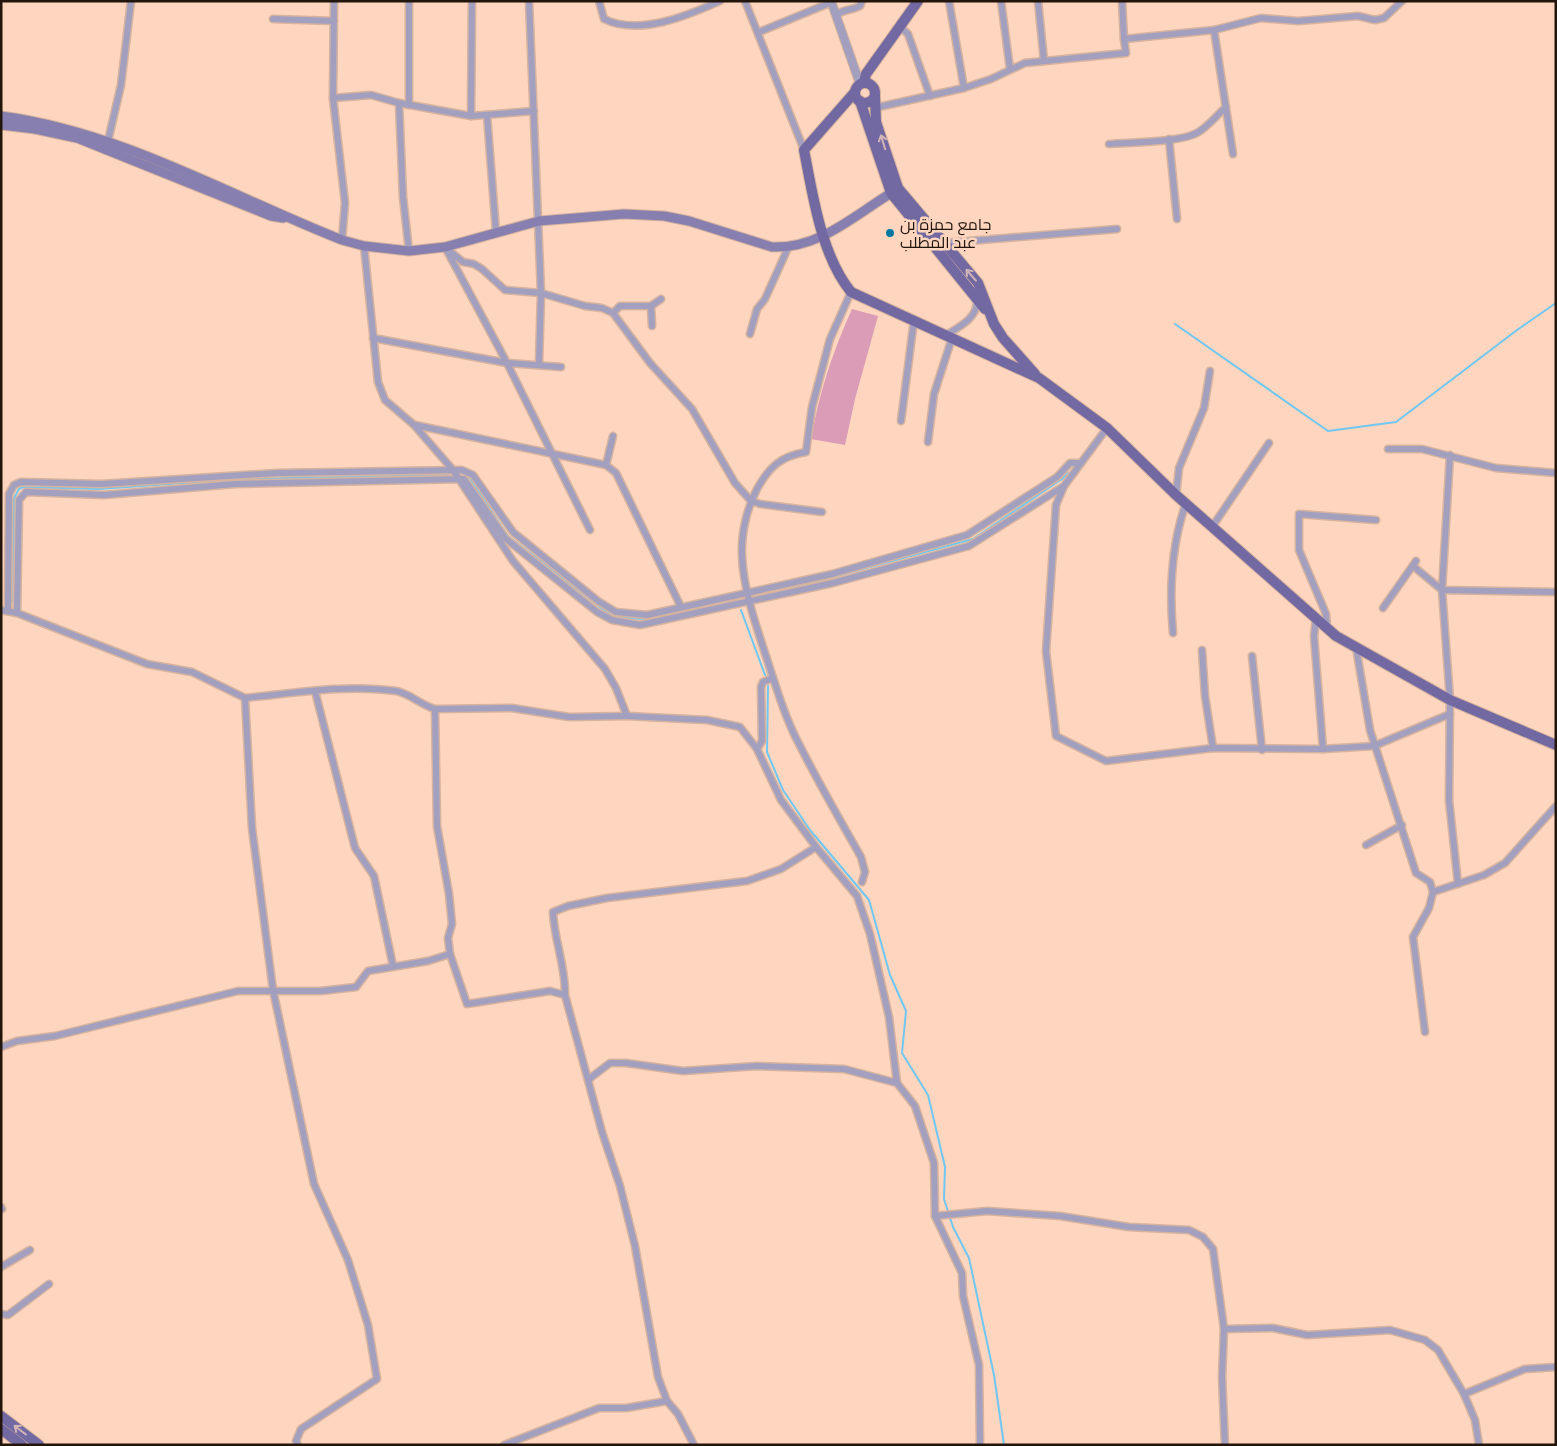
<svg xmlns="http://www.w3.org/2000/svg" width="1557" height="1446" viewBox="0 0 1557 1446" font-family="Lato,Cairo,sans-serif">
<style>
.green{fill:#da9cb7}
.lines{fill:none;stroke-linecap:round;stroke-linejoin:round}
.stream{stroke:#6fc7f2;stroke-width:2}
.minor-casing{stroke:#d6b39f;stroke-width:9}
.tertiary-casing{stroke:#d6b39f;stroke-width:10}
.secondary-casing{stroke:#d6b39f;stroke-width:11}
.primary-casing{stroke:#d6b39f;stroke-width:12}
.minor{stroke:#a39fbf;stroke-width:6}
.tertiary{stroke:#a39fbf;stroke-width:8}
.secondary{stroke:#877faf;stroke-width:9}
.primary{stroke:#7268a2;stroke-width:10}
.oneway{stroke:#d4b5b6}
.poi-dot{fill:#0378a1;stroke:#fed6bf;stroke-width:2}
.labels{text-anchor:middle;stroke-width:5;stroke-linejoin:round;paint-order:stroke}
.poi-label{font-size:16px;fill:#22150c;stroke:#fed6bf;text-anchor:start}
</style>
<rect width="100%" height="100%" fill="#fed6bf"/>
<path class="green" d="M852 309 878 316 855 399 845 445 811 439C819 393 833 351 852 309Z"/>
<g class="lines">
<g class="stream">
<polyline points="1175,324 1328,431 1396,422 1517,330 1556,303"/>
<path d="M465 475 469 477 508 536 605 611C642 629 681 611 719 602"/>
<polyline points="242,479 449,475"/>
<polyline points="790,587 830,578 973,539 1062,479 1068,473"/>
<polyline points="13,602 14,498 19,489 23,487 99,489 226,480"/>
<polyline points="741,610 765,675"/>
<polyline points="768,686 767,752 783,790 810,830 869,900 890,975 906,1011 902,1053 928,1095 945,1167 944,1199 953,1227 969,1258 994,1375 1004,1445"/>
</g>
<g class="minor-casing">
<g id="minor">
<polyline points="334,1 333,98 345,203 342,240"/>
<polyline points="409,1 409,105"/>
<polyline points="529,1 541,293 539,364"/>
<path d="M599 1 604 19C639 36 687 16 720 1"/>
<polyline points="745,1 804,150"/>
<polyline points="949,1 964,88"/>
<polyline points="1001,1 1010,69"/>
<polyline points="1038,1 1044,61"/>
<polyline points="1122,1 1124,39 1214,30 1261,18 1298,21 1358,16 1375,20 1384,18 1402,1"/>
<path d="M836 15C846 8 851 11 860 6L862 1"/>
<polyline points="273,19 334,21"/>
<polyline points="900,27 908,34 930,96"/>
<polyline points="1214,30 1233,154"/>
<polyline points="759,32 832,2"/>
<polyline points="333,98 371,95 399,103 471,116 534,111"/>
<polyline points="399,103 403,197 409,251"/>
<polyline points="874,108 964,88 991,79 1025,63 1126,53 1124,39"/>
<polyline points="487,115 496,232"/>
<polyline points="471,116 472,1"/>
<polyline points="1169,139 1177,219"/>
<polyline points="108,141 121,85 131,1"/>
<path d="M1109 144C1130 142 1184 143 1200 131 1209 125 1217 115 1226 107"/>
<polyline points="944,243 1117,229"/>
<polyline points="364,246 378,382 385,400 414,425 453,470 513,561 605,669 616,688 627,716 707,720 740,727 757,749 781,800 816,847 857,896 870,934 889,1017 897,1083 915,1106 934,1163 935,1216 962,1273 963,1296 979,1365 980,1445"/>
<path d="M851 292 830 339 812 407 806 452C781 456 769 467 757 489 747 508 741 533 742 555 743 585 753 616 762 644 773 676 783 714 799 744 818 782 840 820 861 857L865 872 862 882"/>
<polyline points="651,306 652,326"/>
<polyline points="613,313 620,306 651,306 661,299"/>
<polyline points="750,334 757,309 765,299 788,248"/>
<path d="M946 335C959 327 978 318 977 300"/>
<polyline points="373,338 507,363 561,367"/>
<polyline points="901,421 914,320"/>
<polyline points="415,425 606,465 616,473 681,607"/>
<polyline points="1107,428 1064,486 1056,505 1046,651 1056,736 1106,761 1213,748 1323,749 1374,746 1450,714"/>
<polyline points="928,442 934,394 952,338"/>
<polyline points="1388,449 1422,449 1496,468 1556,473"/>
<polyline points="1450,455 1442,590 1450,700 1449,800 1458,884"/>
<polyline points="606,465 613,436"/>
<polyline points="1176,495 1179,468 1204,408 1210,371"/>
<polyline points="1212,527 1269,443"/>
<polyline points="590,530 507,363 445,247 463,262 474,264 482,269 505,290 541,293 585,306 602,308 613,313 650,363 692,409 735,483 751,501 760,504 822,512"/>
<polyline points="1413,566 1442,590 1556,592"/>
<polyline points="1383,608 1416,561"/>
<polyline points="1,610 17,613 147,664 192,672 245,698 252,828 273,990 314,1184 348,1260 368,1325 377,1379 301,1429 296,1441 298,1445"/>
<polyline points="8,611 9,494 14,485 21,482 101,484 277,473 462,470 473,475 513,532 598,601 616,612 647,615 832,574 967,535 1057,477 1070,463 1081,463"/>
<polyline points="17,613 19,500 26,492 104,495 235,484 464,479 506,539 597,612 612,620 640,625 833,583 969,546 1064,486"/>
<polyline points="1316,618 1314,636 1323,749"/>
<polyline points="1327,628 1326,614 1299,550 1299,514 1376,520"/>
<path d="M1173 633C1169 589 1171 546 1186 503"/>
<polyline points="1356,647 1370,730 1416,873 1430,882 1433,892 1429,908 1413,937 1425,1032"/>
<polyline points="1202,650 1205,696 1213,748"/>
<polyline points="1252,656 1262,750"/>
<polyline points="315,691 355,848 374,876 393,966"/>
<path d="M245 698C295 693 346 684 396 691 409 693 421 705 435 709L512 708 569 717 627 716"/>
<polyline points="435,709 437,826 449,894 452,924 448,938 450,954"/>
<polyline points="757,749 762,741 761,687 763,682 773,678"/>
<polyline points="1366,845 1402,825"/>
<polyline points="1433,892 1484,875 1505,863 1556,806"/>
<path d="M565 995C566 967 554 940 553 912L568 906 607 898 747 881 781 869 816 847"/>
<polyline points="1,1047 17,1041 55,1036 238,991 321,991 356,987 368,971 428,961 450,954 467,1004 550,991 565,995 602,1132 620,1186 635,1246 658,1377 667,1401 678,1414 694,1445"/>
<polyline points="589,1079 610,1063 626,1063 683,1071 757,1066 844,1069 897,1083"/>
<polyline points="1,1207 2,1209"/>
<polyline points="935,1216 987,1211 1060,1216 1129,1227 1189,1230 1203,1237 1213,1249 1224,1329 1222,1377 1225,1445"/>
<polyline points="1,1267 30,1250"/>
<polyline points="1,1314 8,1315 49,1284"/>
<polyline points="1224,1329 1273,1328 1307,1335 1390,1330 1425,1340 1438,1350 1464,1394 1475,1420 1479,1445"/>
<polyline points="1464,1394 1525,1369 1556,1367"/>
<polyline points="504,1445 599,1408 626,1408 667,1401"/>
</g>
</g>
<g class="tertiary-casing">
<polyline id="tertiary" points="831,1 860,84"/>
</g>
<g class="secondary-casing">
<g id="secondary">
<path d="M1 116C122 132 230 196 342 240L364 246 409 251 445 247 539 221 624 214 664 216 689 221 772 247C821 249 857 213 896 190"/>
<polyline points="1,125 35,129 77,138 271,216 283,218"/>
</g>
</g>
<g class="primary-casing">
<g id="primary">
<polyline points="864,82 866,74 918,1"/>
<circle cx="865" cy="93" r="10"/>
<path d="M855 92 804 150C813 196 821 255 851 292L1039 378 1107 428 1176 495 1336 636 1450 700 1556 745"/>
<polyline points="875,96 876,122 898,188 978,283 994,324 1003,338 1035,374"/>
<polyline points="860,101 891,193 985,309"/>
<polyline points="1,1416 39,1445"/>
<polyline points="1,1429 22,1445"/>
</g>
</g>
<use href="#minor" class="minor"/>
<use href="#tertiary" class="tertiary"/>
<use href="#secondary" class="secondary"/>
<use href="#primary" class="primary"/>
</g>
<defs><path id="oneway-shaft" d="M-6 0H5M1.5-3L5.5 0L1.5 3" fill="none" stroke-width="1.6" stroke-linecap="round" stroke-linejoin="round" transform="scale(1.25)"/></defs>
<g class="oneway">
<use href="#oneway-shaft" transform="translate(883 142) rotate(-107)"/>
<use href="#oneway-shaft" transform="translate(971 275) rotate(-131)"/>
<use href="#oneway-shaft" transform="translate(20 1430) rotate(-143)"/>
</g>
<circle class="poi-dot" cx="890" cy="233" r="5"/>
<g class="labels">
<g class="poi-label">
<text x="900" y="230">جامع حمزة بن<tspan x="900" dy="18">عبد المطلب</tspan></text>
</g>
</g>
<rect width="1557" height="1446" fill="none" stroke="#22150c" stroke-width="5"/>
</svg>
